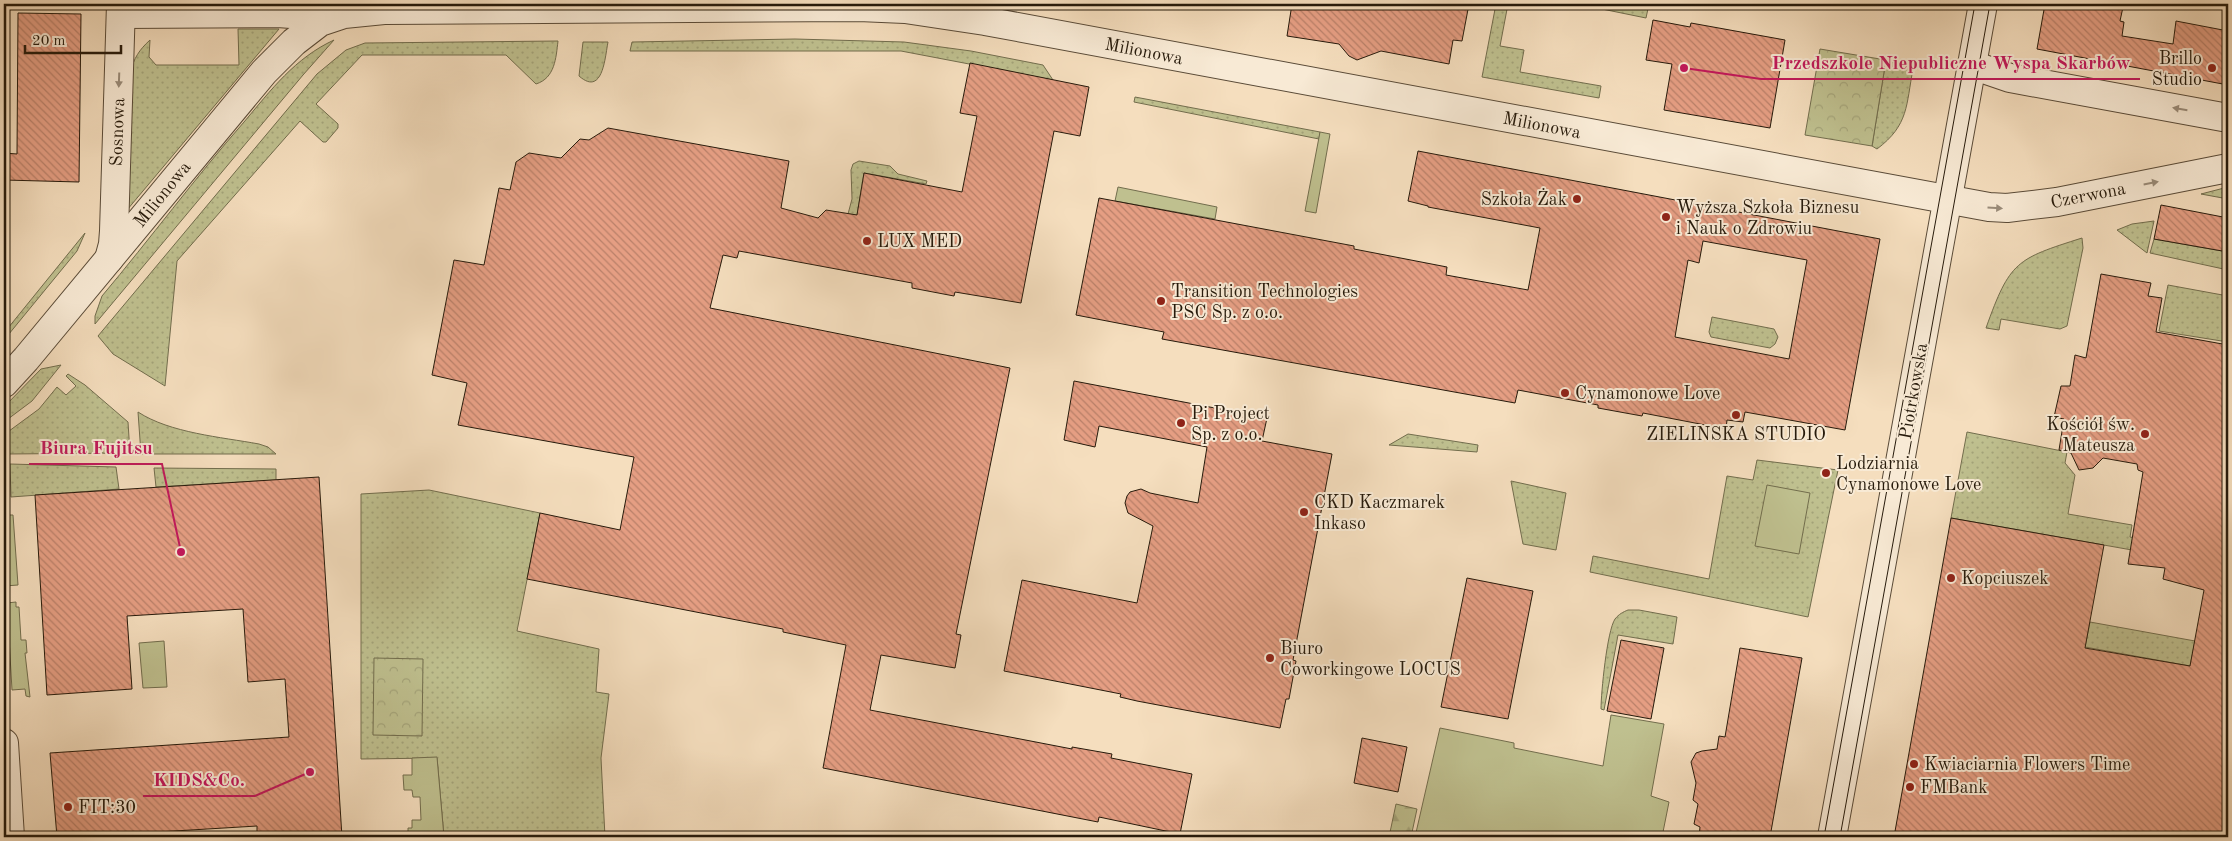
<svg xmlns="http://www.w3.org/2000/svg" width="2232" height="841" viewBox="0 0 2232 841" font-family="'Old Standard TT',serif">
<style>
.grass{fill:url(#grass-dots);stroke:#726d4d}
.forest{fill:url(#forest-firs);stroke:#726d4d}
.park{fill:url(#park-crowns);stroke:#726d4d}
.garden{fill:#bfc08f;stroke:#726d4d}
.building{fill:url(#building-back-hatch);stroke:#261a0b;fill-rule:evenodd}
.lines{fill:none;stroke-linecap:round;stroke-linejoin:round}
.minor-casing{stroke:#5a4b38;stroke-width:30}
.minor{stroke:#f8ead5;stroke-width:28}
.tram{stroke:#261a0b;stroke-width:1}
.oneway{fill:#9a8c7a}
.poi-dot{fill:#8f2418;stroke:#f8ead5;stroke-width:2}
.labels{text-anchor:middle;stroke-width:4;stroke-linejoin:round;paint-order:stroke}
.street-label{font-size:18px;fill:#261a0b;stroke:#f8ead5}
.poi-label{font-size:18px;fill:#261a0b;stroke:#f8ead5;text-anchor:start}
.leader{fill:none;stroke:#c2185b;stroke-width:2}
.callout-dot{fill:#c2185b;stroke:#f8ead5;stroke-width:2}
.callout-label{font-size:19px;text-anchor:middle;font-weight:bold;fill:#c2185b;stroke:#f8ead5;stroke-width:4;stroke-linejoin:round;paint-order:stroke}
</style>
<defs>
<pattern id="grass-dots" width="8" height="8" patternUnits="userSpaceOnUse" patternTransform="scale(1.25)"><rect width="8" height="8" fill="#bfc08f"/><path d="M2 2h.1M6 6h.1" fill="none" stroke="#a4a47a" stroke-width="1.8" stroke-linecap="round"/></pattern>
<pattern id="forest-firs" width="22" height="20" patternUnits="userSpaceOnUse" patternTransform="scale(1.25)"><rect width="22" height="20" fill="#bfc08f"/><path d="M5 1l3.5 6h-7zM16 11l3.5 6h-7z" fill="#a4a47a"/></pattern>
<pattern id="park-crowns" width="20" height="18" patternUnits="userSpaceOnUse" patternTransform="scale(1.25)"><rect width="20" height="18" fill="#bfc08f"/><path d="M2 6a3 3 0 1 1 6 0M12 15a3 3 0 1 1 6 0" fill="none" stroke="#a4a47a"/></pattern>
<pattern id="building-back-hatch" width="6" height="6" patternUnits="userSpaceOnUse" patternTransform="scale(1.25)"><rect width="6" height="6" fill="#e59e83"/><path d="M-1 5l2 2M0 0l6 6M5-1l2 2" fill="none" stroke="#b98069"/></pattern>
</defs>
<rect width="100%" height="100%" fill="#f5debe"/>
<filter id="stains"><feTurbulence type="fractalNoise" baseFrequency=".004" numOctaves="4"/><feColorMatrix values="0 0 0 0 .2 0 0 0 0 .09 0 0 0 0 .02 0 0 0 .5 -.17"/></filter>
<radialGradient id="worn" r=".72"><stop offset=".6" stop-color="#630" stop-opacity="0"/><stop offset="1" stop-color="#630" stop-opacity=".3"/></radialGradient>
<g class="grass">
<polygon points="1496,4 1508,4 1500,46 1524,50 1520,72 1601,86 1599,98 1482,77"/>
<polygon points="1603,4 1649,4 1646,18 1602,9"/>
<path d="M238 29H279L127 210 130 73C134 58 139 50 150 40L149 57 156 65H239Z"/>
<polygon points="795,39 904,42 971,51 1043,65 1053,80 901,51 630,51 632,42"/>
<path d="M334 40 303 75 95 324V316L102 296C150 239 195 178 244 122 271 90 295 58 334 40Z"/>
<path d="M558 41C556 58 555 78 536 84L506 55H362L316 104 338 124V128L326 142H323L300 121 177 261 165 386 113 354 98 336 317 74 346 50 365 43Z"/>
<path d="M583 42H608C605 57 603 97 579 76Z"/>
<path d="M1886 60 1911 64 1913 69C1906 105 1909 125 1877 149L1872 146Z"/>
<polygon points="1135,97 1320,132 1319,139 1134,102"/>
<polygon points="859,161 890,166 898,174 927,181 926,184 864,173 857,215 848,214 852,199 851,170 853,164"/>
<polygon points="2228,187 2228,199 2201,194"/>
<polygon points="2154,221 2147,253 2117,230 2132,224"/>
<polygon points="85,233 77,251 4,340 4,333"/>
<path d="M2082 238 2083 248 2067 326 2060 329 2001 319 1999 330 1986 328C2010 261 2016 259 2082 238Z"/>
<polygon points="2154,239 2228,252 2228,270 2150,253"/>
<polygon points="2168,285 2228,296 2228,342 2159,331"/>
<polygon points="1712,317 1774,329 1778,337 1775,344 1770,348 1711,337 1709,332"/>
<polygon points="61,365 32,401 4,422 4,407 41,369"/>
<polygon points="68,374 85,385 128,422 130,453 7,454 5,434 39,409 57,387 66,395 76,386 66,376"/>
<path d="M138 412C170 433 221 437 259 444L268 447 276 454H141Z"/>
<polygon points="1967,432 2067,452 2065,463 2075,475 2068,514 2132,525 2130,537 2228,555 2228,567 1951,518"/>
<polygon points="1408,434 1478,445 1477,452 1389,445"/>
<polygon points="1757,460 1838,470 1808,617 1590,572 1593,556 1709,579 1727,476 1753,480"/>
<polygon points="10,464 116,467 119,489 11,497"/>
<polygon points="154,468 276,469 276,480 156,487"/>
<polygon points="1511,481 1566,493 1556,550 1523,544"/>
<polygon points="429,490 540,513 517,631 599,649 596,692 609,694 601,758 605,837 444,837 437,758 361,759 361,494"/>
<path d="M1628 610H1639L1677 617 1673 644 1618 635 1604 710 1601 709C1601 693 1607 631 1615 619 1619 614 1623 612 1628 610Z"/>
<polygon points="2090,622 2195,641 2190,666 2085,647"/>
</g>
<polygon class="forest" points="1396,804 1417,809 1411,837 1389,837"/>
<g class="park">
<polygon points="1820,49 1886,60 1872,146 1805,135"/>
<polygon points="374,658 423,659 422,736 373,735"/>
</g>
<g class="garden">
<polygon points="1320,132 1330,134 1316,213 1305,211"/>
<polygon points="1118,187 1217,207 1215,219 1115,201"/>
<polygon points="1767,485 1810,493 1799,554 1755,546"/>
<polygon points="4,515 13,515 18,585 5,586"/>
<polygon points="16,602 16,607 19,607 21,640 26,640 27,653 25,653 30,697 26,696 25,689 12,690 7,603"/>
<polygon points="164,641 167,687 143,688 139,643"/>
<polygon points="1611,715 1664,724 1651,796 1669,802 1662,837 1415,837 1440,728 1514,743 1514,748 1603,766"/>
<polygon points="437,757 444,837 408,837 408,828 412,828 412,820 421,820 420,797 413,797 412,790 404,790 403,775 412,775 412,758"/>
</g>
<g class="building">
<polygon points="1292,4 1469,4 1462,41 1453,40 1449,64 1381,51 1357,60 1349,56 1339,44 1287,36"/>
<polygon points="2045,4 2103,4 2123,7 2120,21 2124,22 2122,36 2173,44 2176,21 2228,31 2228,85 2037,49"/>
<polygon points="18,13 81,14 79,182 4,180 4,153 17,154"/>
<polygon points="1653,20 1690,27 1691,23 1785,40 1770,128 1664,110 1672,64 1646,60"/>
<polygon points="970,63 1089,87 1080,136 1054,131 1021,303 955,292 954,296 912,288 912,283 739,251 737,258 723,255 710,308 1010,368 956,634 961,635 955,668 881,655 870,710 1072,749 1072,747 1112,754 1111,758 1192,774 1180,834 1099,817 1098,822 823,768 846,645 783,632 783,629 527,579 540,513 620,530 634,457 458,425 467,383 432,375 454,260 484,265 499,188 510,190 516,162 529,153 561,158 580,139 589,140 608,128 789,161 781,208 818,218 826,210 857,215 864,173 962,192 977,116 960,113"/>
<path d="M1418 151 1880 239 1845 430 1745 412 1743 422 1727 420 1726 429 1643 413 1642 416 1598 408V405L1518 390 1515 403 1162 339 1164 332 1076 315 1099 198 1354 246V249L1447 267 1446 275 1528 290 1540 228 1428 207V206L1408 201ZM1703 241 1807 260 1789 359 1675 337 1688 260 1699 263Z"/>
<polygon points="2161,205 2228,218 2228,252 2154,239"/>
<polygon points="2101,274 2151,283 2148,296 2162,298 2156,332 2228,345 2228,614 2224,637 2228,638 2228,837 1894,837 1951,518 2104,545 2085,648 2190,666 2204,590 2163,579 2165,568 2128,564 2143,472 2138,470 2137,464 2103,458 2093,468 2079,470 2071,453 2059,450 2064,419 2054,417 2061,386 2070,386 2075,355 2086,358"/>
<polygon points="1074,381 1267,418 1262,441 1332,454 1293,660 1296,661 1289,699 1286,699 1280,728 1137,701 1120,697 1121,694 1004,671 1022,580 1137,603 1153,526 1128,513 1125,503 1127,496 1130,492 1141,489 1150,493 1198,503 1207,447 1099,426 1095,447 1064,440"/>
<polygon points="319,477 342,837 257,837 257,826 141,833 142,837 57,837 50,753 289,737 285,679 248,682 243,609 127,616 132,689 47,695 35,495"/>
<polygon points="1467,578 1533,591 1508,719 1441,707"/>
<polygon points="1621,640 1664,648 1651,719 1607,711"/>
<polygon points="1740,648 1802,658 1770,837 1699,837 1700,827 1694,824 1698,804 1693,800 1696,783 1691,762 1696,753 1702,751 1717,749 1719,736 1725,737"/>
<polygon points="1362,738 1407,747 1398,792 1354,783"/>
</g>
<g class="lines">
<g class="minor-casing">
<g id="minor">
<polyline points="121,14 278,13 332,17"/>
<polyline points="1972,65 2010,78 2228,118"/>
<polyline points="109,259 113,244 114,231 121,4"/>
<polyline points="4,383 26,359 264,72 294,42 320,22 344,14 384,10 859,7 905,9 985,21 1989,207 2007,208 2057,202 2228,168"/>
<polyline points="4,743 10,837"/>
<polyline points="1832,837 1983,4"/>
</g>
</g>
<use href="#minor" class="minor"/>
<g class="tram">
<polyline points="1824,837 1975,4"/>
<polyline points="1840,837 1990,4"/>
</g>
</g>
<defs><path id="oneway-solid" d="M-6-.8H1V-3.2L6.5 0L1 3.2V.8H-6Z" transform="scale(1.25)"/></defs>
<g class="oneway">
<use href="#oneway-solid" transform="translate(119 80) rotate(92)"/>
<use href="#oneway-solid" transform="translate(2180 109) rotate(-170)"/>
<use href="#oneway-solid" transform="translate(2151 183) rotate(-11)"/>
<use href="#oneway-solid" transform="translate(1995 208) rotate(3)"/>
</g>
<g class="poi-dot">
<circle cx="2212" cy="68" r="5"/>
<circle cx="1577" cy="199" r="5"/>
<circle cx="1666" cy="217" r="5"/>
<circle cx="867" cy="241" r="5"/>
<circle cx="1161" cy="301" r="5"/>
<circle cx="1565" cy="393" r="5"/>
<circle cx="1736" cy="415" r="5"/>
<circle cx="1181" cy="423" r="5"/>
<circle cx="2145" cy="434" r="5"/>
<circle cx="1826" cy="473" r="5"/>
<circle cx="1304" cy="512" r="5"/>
<circle cx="1951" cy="578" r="5"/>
<circle cx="1270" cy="658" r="5"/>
<circle cx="1914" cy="764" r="5"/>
<circle cx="1910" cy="787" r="5"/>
<circle cx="68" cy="807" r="5"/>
</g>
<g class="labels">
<g class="street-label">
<text transform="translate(1144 51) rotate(11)" y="6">Milionowa</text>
<text transform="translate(1542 125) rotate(11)" y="6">Milionowa</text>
<text transform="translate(117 132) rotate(-88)" y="6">Sosnowa</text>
<text transform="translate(162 194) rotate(-51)" y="6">Milionowa</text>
<text transform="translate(2088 195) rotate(-11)" y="6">Czerwona</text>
<text transform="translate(1913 391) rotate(-80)" y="6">Piotrkowska</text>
</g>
<g class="poi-label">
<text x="2202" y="64" text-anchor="end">Brillo<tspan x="2202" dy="21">Studio</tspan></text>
<text x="1567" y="205" text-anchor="end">Szkoła Żak</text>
<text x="1676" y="213">Wyższa Szkoła Biznesu<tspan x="1676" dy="21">i Nauk o Zdrowiu</tspan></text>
<text x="877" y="247">LUX MED</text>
<text x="1171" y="297">Transition Technologies<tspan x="1171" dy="21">PSC Sp. z o.o.</tspan></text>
<text x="1575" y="399">Cynamonowe Love</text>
<text x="1191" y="419">Pi Project<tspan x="1191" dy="21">Sp. z o.o.</tspan></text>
<text x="2135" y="430" text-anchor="end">Kościół św.<tspan x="2135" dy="21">Mateusza</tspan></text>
<text x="1736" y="440" text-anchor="middle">ZIELINSKA STUDIO</text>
<text x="1836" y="469">Lodziarnia<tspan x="1836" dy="21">Cynamonowe Love</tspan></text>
<text x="1314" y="508">CKD Kaczmarek<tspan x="1314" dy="21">Inkaso</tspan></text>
<text x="1961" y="584">Kopciuszek</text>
<text x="1280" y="654">Biuro<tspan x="1280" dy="21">Coworkingowe LOCUS</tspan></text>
<text x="1924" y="770">Kwiaciarnia Flowers Time</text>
<text x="1920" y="793">FMBank</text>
<text x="78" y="813">FIT:30</text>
</g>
</g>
<path class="leader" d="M1684 68L1761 79H2140M181 552L162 464H29M310 772L255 796H143"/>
<g class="callout-dot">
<circle cx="1684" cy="68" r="5"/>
<circle cx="181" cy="552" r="5"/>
<circle cx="310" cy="772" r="5"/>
</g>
<g class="callout-label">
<text x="1951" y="69">Przedszkole Niepubliczne Wyspa Skarbów</text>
<text x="96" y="454">Biura Fujitsu</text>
<text x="199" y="786">KIDS&amp;Co.</text>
</g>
<rect width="2232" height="841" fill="none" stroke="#f5debe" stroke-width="20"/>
<rect x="5" y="5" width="2222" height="831" fill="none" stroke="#261a0b" stroke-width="2.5"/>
<rect x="10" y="10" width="2212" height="821" fill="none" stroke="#261a0b"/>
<path d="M25 45v8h96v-8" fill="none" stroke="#261a0b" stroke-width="2.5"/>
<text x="32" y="45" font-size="15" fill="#261a0b" stroke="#f8ead5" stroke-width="4" paint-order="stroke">20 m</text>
<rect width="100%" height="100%" filter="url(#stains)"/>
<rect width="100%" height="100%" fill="url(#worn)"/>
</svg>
